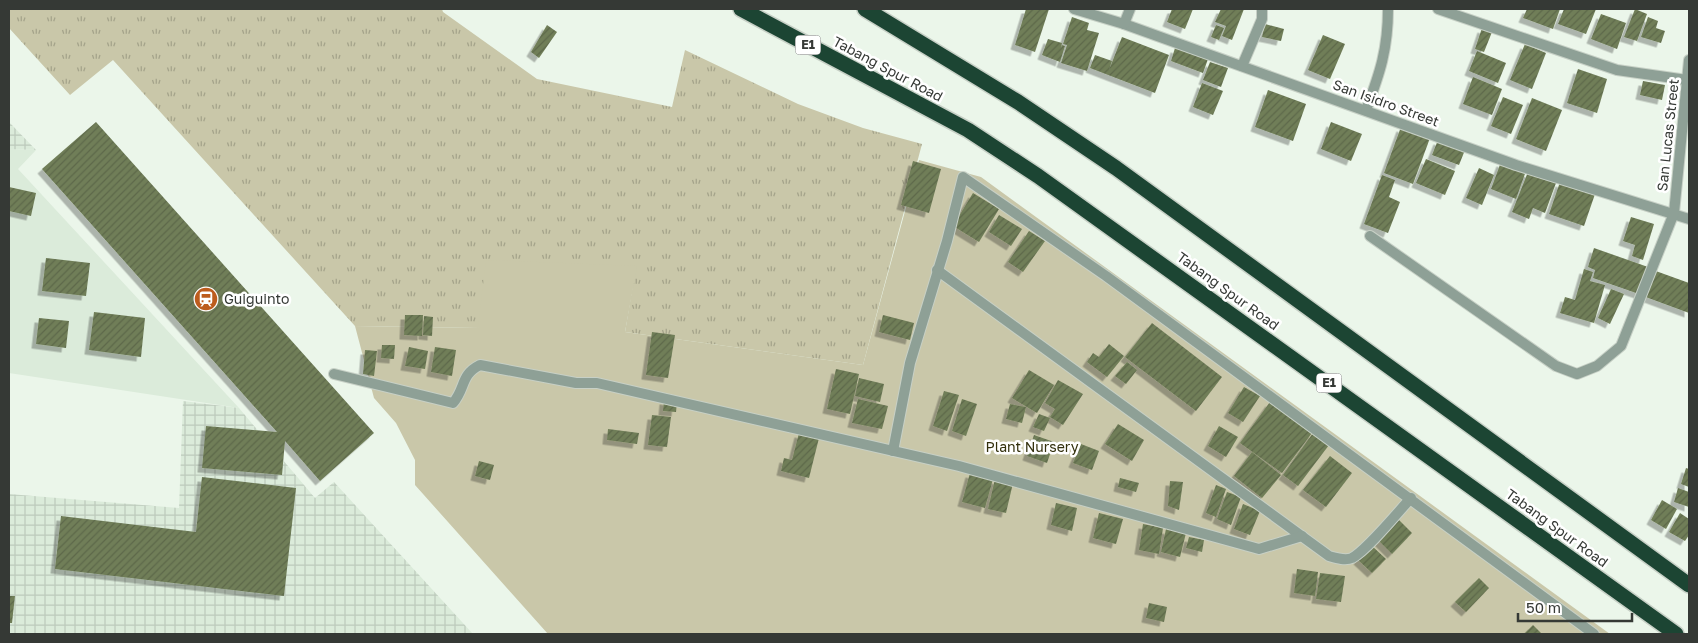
<svg xmlns="http://www.w3.org/2000/svg" width="1698" height="643" viewBox="0 0 1698 643" font-family="'Golos Text',sans-serif">
<style>
.built{fill:#dbebda}
.industrial{fill:url(#industrial-grid)}
.grass{fill:url(#grass-tufts)}
.garden{fill:#c9c7a9}
.building{fill:url(#building-hatch);filter:url(#shadow)}
.lines{fill:none;stroke-linecap:round;stroke-linejoin:round}
.minor-casing{stroke:#c7d0c6;stroke-width:12}
.motorway-casing{stroke:#c7d0c6;stroke-width:18}
.minor{stroke:#8ea096;stroke-width:10}
.motorway{stroke:#1c4533;stroke-width:15}
.labels{text-anchor:middle;stroke-width:5;stroke-linejoin:round;paint-order:stroke}
.shield{fill:#fff;stroke:#727472;stroke-width:1}
.shield-label{font-size:12px;font-weight:bold;fill:#353935}
.street-label{font-size:14px;fill:#353935;stroke:#fff}
.poi-label{font-size:14px;fill:#353935;stroke:#fff;text-anchor:start}
.park-label{font-size:14px;fill:#33300d;stroke:#fff}
</style>
<defs>
<pattern id="industrial-grid" width="8" height="8" patternUnits="userSpaceOnUse" patternTransform="scale(1.25)"><rect width="8" height="8" fill="#dbebda"/><path d="M0 4h8M4 0v8" fill="none" stroke="#bdcabc"/></pattern>
<pattern id="grass-tufts" width="24" height="20" patternUnits="userSpaceOnUse" patternTransform="scale(1.25)"><rect width="24" height="20" fill="#c9c7a9"/><path d="M3 7l-1-3M5 7V3M7 7l1-3M15 17l-1-3M17 17v-4M19 17l1-3" fill="none" stroke="#a4a38a"/></pattern>
<pattern id="building-hatch" width="6" height="6" patternUnits="userSpaceOnUse" patternTransform="scale(1.25)"><rect width="6" height="6" fill="#707e58"/><path d="M-1 1l2-2M0 6l6-6M5 7l2-2" fill="none" stroke="#5d684a"/></pattern>
<filter id="shadow"><feDropShadow dx="-4.5" dy="4.5" stdDeviation="0" flood-color="#0004"/></filter>
</defs>
<rect width="100%" height="100%" fill="#ebf6ea"/>
<polygon class="built" points="9,149 36,150 18,169 239,408 9,373"/>
<g class="industrial">
<polygon points="9,121 10,123 36,150 9,149"/>
<polygon points="183,401 239,408 315,498 334,482 473,634 9,634 9,494 179,508"/>
</g>
<polygon class="grass" points="9,9 442,9 443,12 537,79 672,107 685,50 798,104 863,128 922,144 863,365 625,332 636,267 478,328 355,326 113,60 70,95 9,28"/>
<polygon class="garden" points="919,160 981,177 1610,634 548,634 415,485 415,460 396,423 374,398 355,326 478,328 486,260 637,266 625,332 863,365"/>
<g class="building">
<polygon points="1026,9 1049,9 1035,52 1015,45"/>
<polygon points="1172,9 1193,9 1185,29 1167,22"/>
<polygon points="1221,9 1244,9 1232,40 1222,36 1226,26 1215,22"/>
<polygon points="1527,9 1560,9 1553,29 1523,18"/>
<polygon points="1564,9 1596,9 1586,34 1558,24"/>
<polygon points="1635,9 1647,14 1637,41 1624,37"/>
<polygon points="1601,14 1626,23 1617,49 1591,39"/>
<polygon points="1072,17 1089,23 1087,30 1099,33 1087,71 1061,63 1067,45 1063,44"/>
<polygon points="1648,17 1658,21 1656,28 1665,31 1661,43 1641,37"/>
<polygon points="1265,24 1284,29 1281,41 1262,37"/>
<polygon points="547,25 557,32 539,58 531,52"/>
<polygon points="1216,25 1224,28 1219,40 1211,37"/>
<polygon points="1482,28 1492,32 1484,52 1475,49"/>
<polygon points="1323,35 1345,44 1330,79 1308,70"/>
<polygon points="1122,37 1169,55 1155,93 1090,68 1095,55 1112,61 1109,70"/>
<polygon points="1048,39 1062,43 1061,48 1062,45 1065,46 1060,62 1042,55"/>
<polygon points="1525,44 1546,53 1532,89 1510,80"/>
<polygon points="1175,48 1208,59 1203,73 1171,61"/>
<polygon points="1477,51 1506,63 1498,83 1469,71"/>
<polygon points="1210,62 1228,68 1221,87 1203,80"/>
<polygon points="1578,69 1607,79 1597,113 1567,103"/>
<polygon points="1473,77 1502,89 1492,115 1463,104"/>
<polygon points="1643,81 1665,85 1662,100 1640,95"/>
<polygon points="1202,83 1223,91 1213,115 1193,107"/>
<polygon points="1268,90 1306,104 1293,141 1255,127"/>
<polygon points="1503,97 1523,105 1511,134 1491,126"/>
<polygon points="1532,98 1562,110 1546,151 1516,139"/>
<polygon points="96,122 374,433 320,481 285,441 282,475 202,468 206,426 277,432 42,169"/>
<polygon points="1331,122 1362,134 1351,161 1321,149"/>
<polygon points="1401,127 1430,138 1413,184 1384,173"/>
<polygon points="1438,140 1465,150 1459,165 1432,155"/>
<polygon points="1426,159 1455,171 1445,195 1416,183"/>
<polygon points="913,161 941,169 929,213 901,205"/>
<polygon points="1501,162 1526,171 1516,199 1491,189"/>
<polygon points="1479,168 1494,175 1482,205 1466,198"/>
<polygon points="1528,172 1556,183 1545,213 1533,208 1529,219 1512,212"/>
<polygon points="1382,175 1395,180 1389,197 1400,202 1388,233 1364,224"/>
<polygon points="1560,182 1595,194 1584,226 1549,214"/>
<polygon points="9,187 36,193 31,216 9,211"/>
<polygon points="973,193 999,209 979,242 953,226"/>
<polygon points="999,215 1022,229 1011,246 989,232"/>
<polygon points="1631,217 1654,224 1643,260 1632,256 1635,245 1623,241"/>
<polygon points="1029,231 1045,241 1023,272 1008,262"/>
<polygon points="1594,248 1648,267 1639,294 1593,278 1595,270 1588,267"/>
<polygon points="46,258 90,263 86,296 42,291"/>
<polygon points="1584,269 1593,272 1590,281 1605,285 1594,323 1560,313 1565,297 1575,300"/>
<polygon points="1653,270 1689,283 1689,313 1643,296"/>
<polygon points="1611,289 1624,294 1610,324 1598,318"/>
<polygon points="94,312 145,318 141,357 89,350"/>
<polygon points="405,315 423,315 422,336 404,335"/>
<polygon points="883,315 914,323 910,340 879,332"/>
<polygon points="424,316 433,317 432,336 423,335"/>
<polygon points="39,318 69,321 66,348 36,344"/>
<polygon points="1152,323 1222,377 1196,411 1125,357"/>
<polygon points="652,332 675,335 668,378 646,375"/>
<polygon points="1109,344 1124,356 1107,377 1087,362 1093,353 1099,357"/>
<polygon points="382,345 395,345 394,359 381,358"/>
<polygon points="409,347 428,351 425,369 405,366"/>
<polygon points="435,347 456,350 452,376 431,372"/>
<polygon points="365,350 377,351 374,376 363,374"/>
<polygon points="1127,362 1137,370 1126,384 1115,376"/>
<polygon points="836,369 859,374 850,414 827,409"/>
<polygon points="1029,370 1054,385 1037,413 1012,398"/>
<polygon points="859,378 884,384 880,402 855,396"/>
<polygon points="1058,380 1083,394 1063,425 1050,417 1055,409 1045,403"/>
<polygon points="1244,387 1260,396 1243,422 1228,413"/>
<polygon points="944,391 959,395 947,431 933,426"/>
<polygon points="858,399 888,406 882,429 852,423"/>
<polygon points="962,399 977,404 966,436 952,431"/>
<polygon points="664,400 677,402 676,412 663,411"/>
<polygon points="1270,402 1312,433 1282,473 1240,443"/>
<polygon points="1010,404 1026,407 1022,423 1006,419"/>
<polygon points="1039,414 1050,418 1044,431 1033,427"/>
<polygon points="652,415 671,417 667,447 648,445"/>
<polygon points="1118,424 1144,440 1132,461 1105,444"/>
<polygon points="1219,426 1238,437 1226,457 1208,446"/>
<polygon points="608,429 639,433 637,444 607,440"/>
<polygon points="799,433 819,438 809,478 781,471 784,458 792,460"/>
<polygon points="1313,433 1329,445 1298,486 1283,475"/>
<polygon points="1034,435 1054,442 1047,463 1027,456"/>
<polygon points="1081,444 1099,451 1092,470 1073,463"/>
<polygon points="1252,452 1281,475 1262,498 1234,476"/>
<polygon points="1330,456 1352,473 1326,507 1303,490"/>
<polygon points="479,461 494,465 490,480 475,476"/>
<polygon points="1686,468 1689,469 1689,487 1681,484"/>
<polygon points="970,473 993,479 985,508 962,502"/>
<polygon points="202,477 296,488 284,596 55,569 61,516 196,532"/>
<polygon points="1120,478 1139,483 1136,492 1118,487"/>
<polygon points="995,479 1013,483 1006,513 988,509"/>
<polygon points="1170,481 1183,482 1179,510 1168,506"/>
<polygon points="1216,485 1226,489 1216,517 1206,513"/>
<polygon points="1678,488 1689,492 1689,507 1674,502"/>
<polygon points="1227,492 1241,497 1231,525 1217,519"/>
<polygon points="1662,500 1677,509 1666,529 1651,520"/>
<polygon points="1056,503 1077,508 1072,531 1051,525"/>
<polygon points="1243,504 1260,511 1250,535 1234,529"/>
<polygon points="1099,513 1123,519 1116,544 1093,538"/>
<polygon points="1680,513 1689,519 1689,535 1685,541 1669,532"/>
<polygon points="1397,518 1412,533 1392,554 1377,539"/>
<polygon points="1143,524 1163,528 1159,554 1139,550"/>
<polygon points="1166,529 1186,533 1180,557 1161,552"/>
<polygon points="1189,537 1204,540 1202,552 1186,548"/>
<polygon points="1371,545 1386,559 1372,573 1358,560"/>
<polygon points="1297,569 1318,572 1315,596 1294,593"/>
<polygon points="1320,573 1345,576 1341,602 1316,599"/>
<polygon points="1479,578 1489,588 1466,612 1455,602"/>
<polygon points="9,596 15,596 12,623 9,623"/>
<polygon points="1149,603 1167,607 1164,622 1146,618"/>
<polygon points="1533,625 1541,633 1524,634"/>
</g>
<g class="lines">
<g class="minor-casing">
<g id="minor">
<polyline points="1074,9 1124,24 1516,165 1689,219"/>
<polyline points="1438,9 1617,70 1687,80"/>
<polyline points="1124,24 1130,9"/>
<polyline points="1242,66 1262,19 1262,9"/>
<path d="M1366 110C1380 73 1388 49 1388 9"/>
<polyline points="1370,236 1556,366 1577,374 1597,366 1621,346 1674,213 1689,60"/>
<path d="M937 270 1329 556C1336 558 1345 561 1352 558 1367 550 1398 512 1411 498"/>
<path d="M334 374 453 403C466 388 460 375 480 365L576 383H597L959 466 1259 549 1302 536"/>
<polyline points="893,451 910,363 947,241 963,177 1106,276 1594,634"/>
</g>
</g>
<g class="motorway-casing">
<g id="motorway">
<polyline points="741,9 968,130 1038,176 1676,634"/>
<polyline points="865,9 1018,102 1116,168 1689,585"/>
</g>
</g>
<use href="#minor" class="minor"/>
<use href="#motorway" class="motorway"/>
</g>
<defs>
<g id="station-disc" transform="scale(1.25)"><circle r="9.5" fill="#bd5c1d" stroke="#fff"/><path d="M-3-6H3Q5-6 5-4V2Q5 4 3 4L4.5 6H3L1.5 4h-3L-3 6H-4.5L-3 4Q-5 4-5 2V-4Q-5-6-3-6ZM-3.5-4v3h7v-3ZM-3.5 1v1.5H-2V1ZM2 1v1.5H3.5V1Z" fill="#fff"/></g>
</defs>
<g fill-rule="evenodd">
<use href="#station-disc" x="206" y="299"/>
</g>
<g class="labels">
<g class="shield">
<rect x="795.5" y="35.5" width="25" height="19" rx="4"/>
<rect x="1316.5" y="373.5" width="25" height="19" rx="4"/>
</g>
<g class="shield-label">
<text x="808" y="49">E1</text>
<text x="1329" y="387">E1</text>
</g>
<g class="street-label">
<text transform="translate(888 69) rotate(28)" y="5">Tabang Spur Road</text>
<text transform="translate(1386 103) rotate(20)" y="5">San Isidro Street</text>
<text transform="translate(1668 135) rotate(-84)" y="5">San Lucas Street</text>
<text transform="translate(1228 291) rotate(36)" y="5">Tabang Spur Road</text>
<text transform="translate(1557 528) rotate(36)" y="5">Tabang Spur Road</text>
</g>
<g class="poi-label">
<text x="224" y="304">Guiguinto</text>
</g>
<g class="park-label">
<text x="1032" y="452">Plant Nursery</text>
</g>
</g>
<rect width="1698" height="643" fill="none" stroke="#353935" stroke-width="20"/>
<path d="M1518 613v8h114v-8" fill="none" stroke="#353935" stroke-width="2.5"/>
<text x="1526" y="613" font-size="15" fill="#353935" stroke="#ffffff" stroke-width="4" paint-order="stroke">50 m</text>
</svg>
